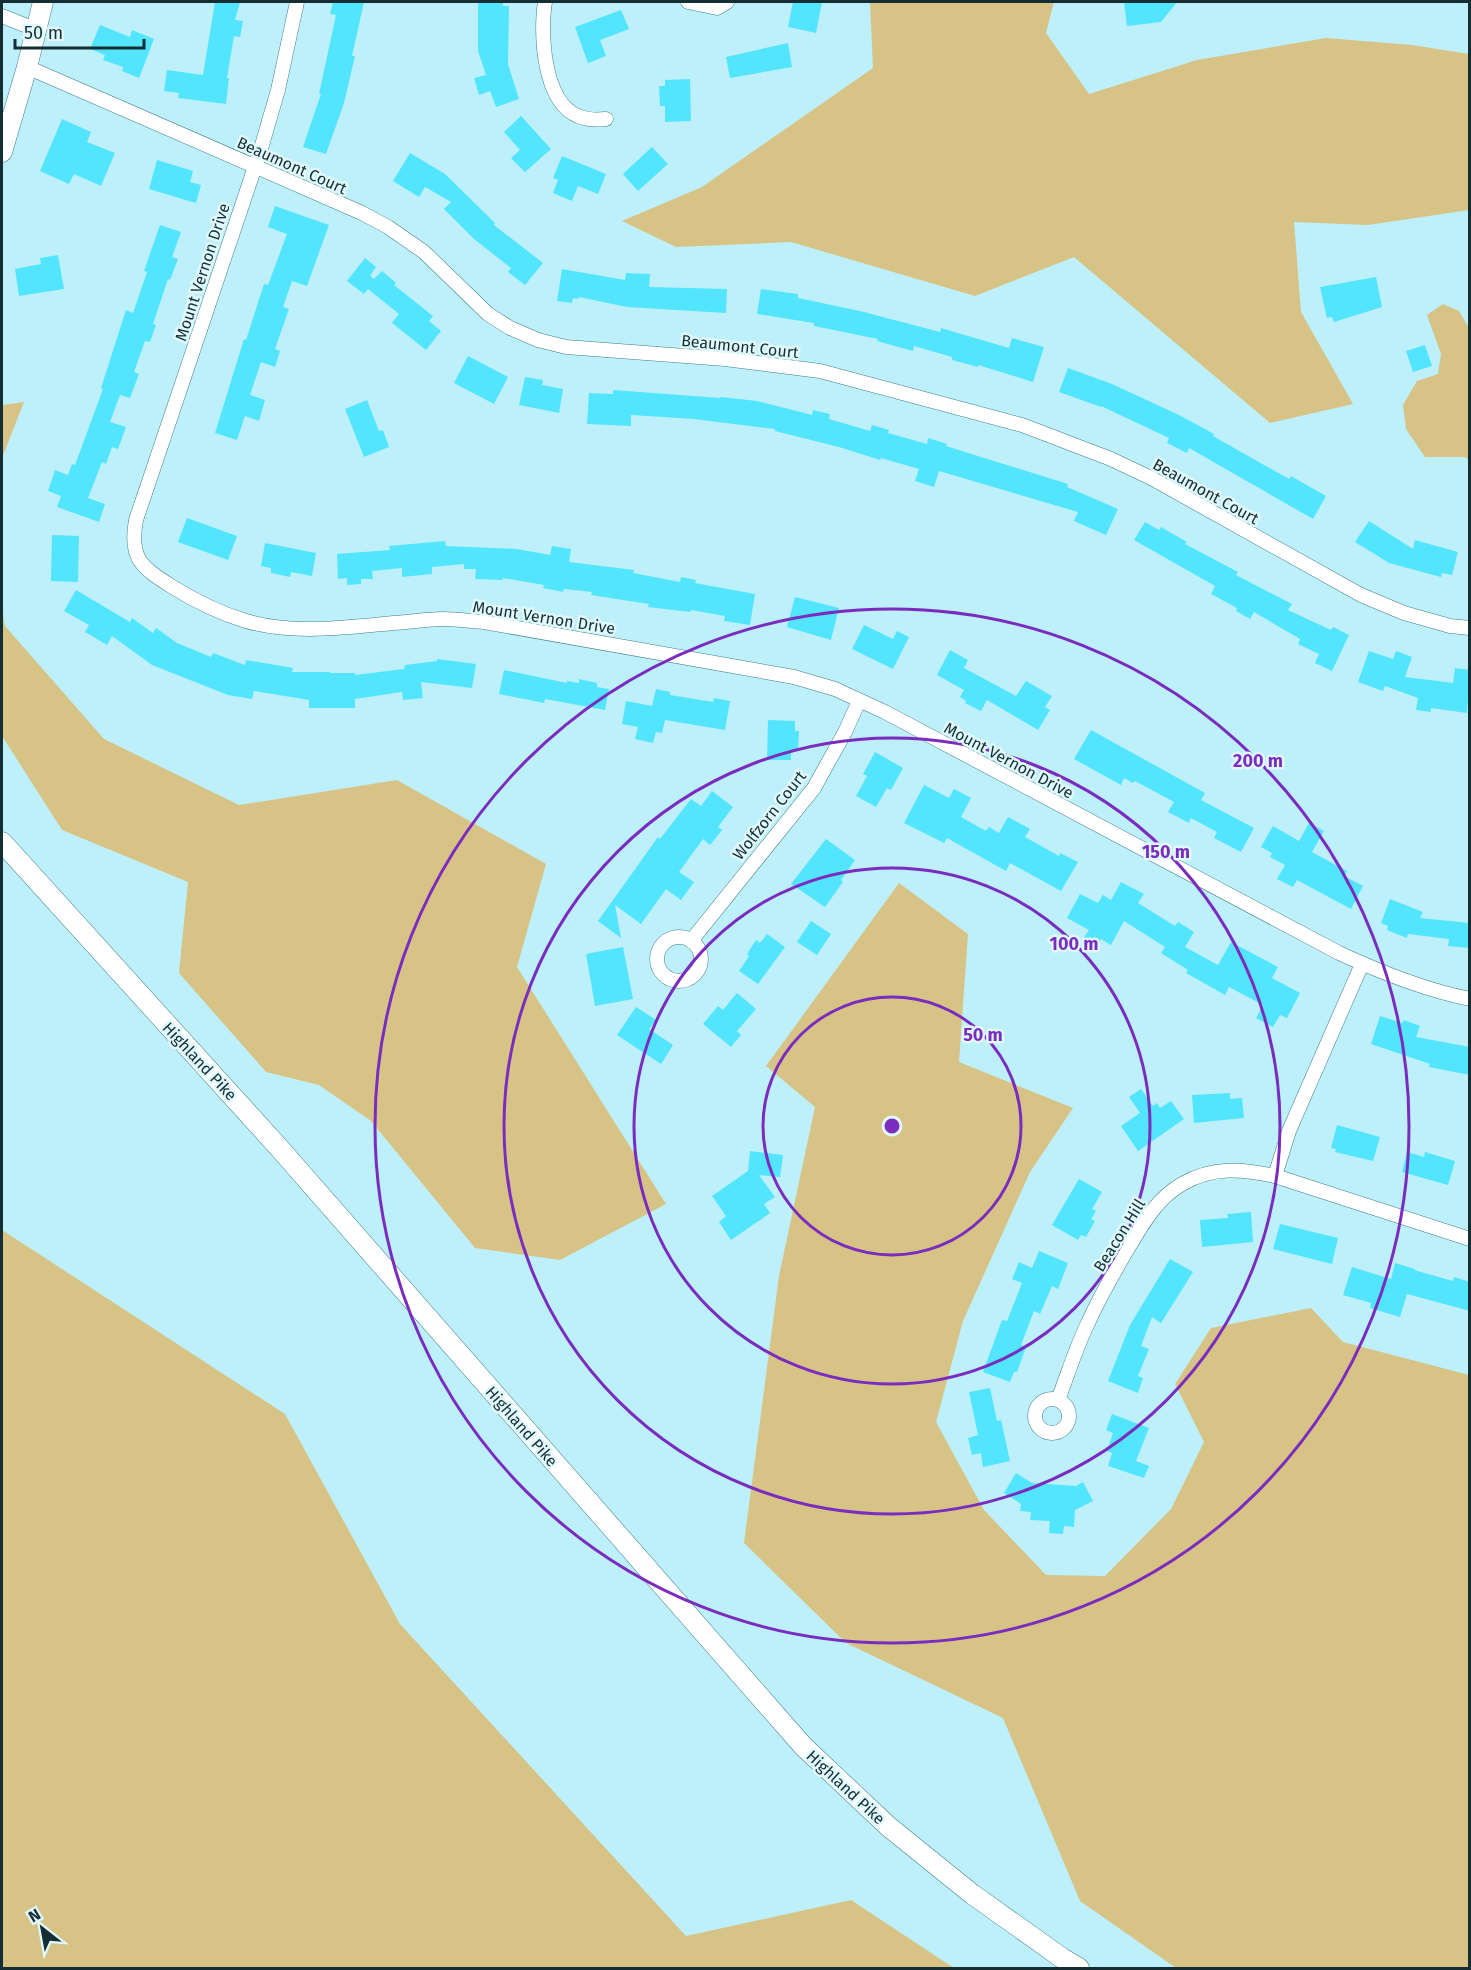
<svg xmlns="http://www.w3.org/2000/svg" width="1471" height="1970" viewBox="0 0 1471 1970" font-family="'Fira Sans',sans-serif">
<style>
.green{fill:#d8c386}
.building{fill:#53e5fd}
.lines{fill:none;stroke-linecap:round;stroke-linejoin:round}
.street-casing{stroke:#3e7d88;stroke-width:15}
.secondary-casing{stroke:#3e7d88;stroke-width:21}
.street{stroke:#fff;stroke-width:14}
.secondary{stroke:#fff;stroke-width:20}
.ring{fill:none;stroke:#7b2cbf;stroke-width:3}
.labels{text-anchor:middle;stroke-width:5;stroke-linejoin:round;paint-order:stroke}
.street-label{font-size:16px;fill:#142e33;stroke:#e0f9fd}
.centre{fill:#7b2cbf;stroke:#e0f9fd;stroke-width:3}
.ring-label{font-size:18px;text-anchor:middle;font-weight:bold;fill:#7b2cbf;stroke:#e0f9fd;stroke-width:5;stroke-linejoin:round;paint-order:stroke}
</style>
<rect width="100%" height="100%" fill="#bdf0fa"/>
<g class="green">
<polygon points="870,2 1054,2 1046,33 1089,94 1197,60 1326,38 1412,45 1469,54 1469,210 1368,225 1294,222 1301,312 1353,404 1270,423 1074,257 975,296 791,242 676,247 622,221 702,187 873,68"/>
<polygon points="1443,304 1459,311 1469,328 1469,461 1465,457 1425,457 1406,429 1403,405 1417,381 1438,374 1441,354 1427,315"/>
<polygon points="24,402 2,458 2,405"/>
<polygon points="2,610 5,626 104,739 239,805 397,780 546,864 517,967 666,1204 560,1260 475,1248 371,1121 319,1085 266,1072 179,973 188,882 62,830 2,736"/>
<polygon points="899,883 968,934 959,1062 1073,1108 1030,1172 963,1321 936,1422 984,1510 1046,1575 1105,1576 1171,1509 1204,1442 1175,1384 1211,1328 1311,1308 1343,1342 1469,1375 1469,1968 1176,1968 1080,1901 1003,1718 846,1643 744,1543 779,1276 815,1107 766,1066"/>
<polygon points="2,1230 285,1414 400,1624 686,1936 851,1900 954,1968 2,1968"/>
</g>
<g class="building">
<polygon points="215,2 240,2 235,20 243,21 240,37 234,36 227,78 229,78 226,104 178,98 179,93 164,91 167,70 203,75"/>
<polygon points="333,2 364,2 352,56 355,56 344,103 326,154 303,147 321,94 319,94 336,15 330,14"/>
<polygon points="478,2 503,2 503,6 509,6 508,64 519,99 496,107 490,91 479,95 474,78 486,75 478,51"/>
<polygon points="793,2 822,2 816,33 788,27"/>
<polygon points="1124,2 1177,2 1161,22 1127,26"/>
<polygon points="621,10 629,29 600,40 606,56 588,63 575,27"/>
<polygon points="100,25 130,37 132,30 154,39 139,78 122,71 123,67 103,60 105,55 90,49"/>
<polygon points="788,43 792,67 730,78 726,57"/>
<polygon points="690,79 691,121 665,122 665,106 660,106 659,86 665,86 665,80"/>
<polygon points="521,116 551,149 525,172 511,158 520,150 504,132"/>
<polygon points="62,119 91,132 87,142 115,153 101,186 74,174 69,184 40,171"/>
<polygon points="652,147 668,164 638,191 623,174"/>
<polygon points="410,153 445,174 495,223 494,225 543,263 525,285 508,272 511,268 474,239 444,209 451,202 425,187 419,197 393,181"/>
<polygon points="562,156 606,174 598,194 578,186 572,201 553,193 558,180 553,178"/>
<polygon points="157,160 193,171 190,182 201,185 196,203 149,189"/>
<polygon points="275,206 329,225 307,286 292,281 283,307 289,309 275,349 280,351 275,367 261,362 250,395 265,400 259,421 245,416 237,440 215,433 244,339 246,340 264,284 268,285 287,234 268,227"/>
<polygon points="160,225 181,232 172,257 178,259 170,280 168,279 153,324 156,325 150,342 145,341 134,372 139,374 130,398 120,395 110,422 126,427 118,449 112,447 106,464 102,462 88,498 105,504 99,522 57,507 61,496 48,491 55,470 68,475 72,464 75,465 103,389 101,388 126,310 133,313 147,272 144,271"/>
<polygon points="58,255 64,289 19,296 15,269 41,264 40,258"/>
<polygon points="365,258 376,267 370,276 374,279 382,271 396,283 394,285 433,316 429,321 441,331 426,350 392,323 399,314 368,289 364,294 347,281"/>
<polygon points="562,269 625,280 626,273 650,274 649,287 727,289 726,313 627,307 579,297 579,299 573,298 572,303 557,301"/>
<polygon points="1376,277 1382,307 1334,322 1332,317 1327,318 1320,287"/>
<polygon points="761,289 798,294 798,298 860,311 940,332 941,328 1009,348 1012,338 1044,347 1033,382 978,365 978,367 952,360 952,357 914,346 913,351 877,341 878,339 814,326 814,323 757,314"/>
<polygon points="1425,345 1432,366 1413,372 1406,351"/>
<polygon points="468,356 508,377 494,404 454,383"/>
<polygon points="1068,368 1112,384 1181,416 1214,434 1213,436 1289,479 1291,476 1326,496 1313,519 1189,448 1187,453 1167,443 1169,438 1101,406 1101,407 1059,392"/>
<polygon points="525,377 543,380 542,385 563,389 559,413 519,405"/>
<polygon points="613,390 720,398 721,397 757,401 812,415 813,410 830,414 829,419 870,431 872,425 889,430 888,433 927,444 928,438 947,444 946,446 1068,484 1067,487 1118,509 1106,535 1074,521 1078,512 939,471 934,487 915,481 919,469 881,458 880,460 839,447 775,431 775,429 694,419 631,415 631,426 587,424 589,393 613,394"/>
<polygon points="367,400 379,431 383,430 389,447 364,457 345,409"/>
<polygon points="187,518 237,536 228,560 178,542"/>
<polygon points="1369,521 1413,549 1415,540 1458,552 1452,575 1442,573 1441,577 1389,563 1355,542"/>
<polygon points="1145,522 1159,530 1161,527 1187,542 1185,544 1238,572 1236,575 1292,604 1288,610 1331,630 1333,627 1349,635 1332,671 1315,663 1319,654 1298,644 1300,639 1254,612 1250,619 1236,611 1237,608 1211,594 1215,586 1134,540"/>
<polygon points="52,535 79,536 78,582 51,581"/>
<polygon points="445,541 446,546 517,549 550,555 552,546 571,549 569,562 634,570 633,573 680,582 681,577 696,580 695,583 755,594 750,625 724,621 725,616 691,610 690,612 648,607 649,604 591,595 592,592 564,589 563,592 543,588 544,585 503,578 503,580 475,579 476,569 464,569 464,564 432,567 432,574 402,577 402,568 372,571 373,579 361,579 361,584 347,585 347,578 338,579 337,554 390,550 389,546"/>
<polygon points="265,543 316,553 312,576 291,572 290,577 271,573 271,568 261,566"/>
<polygon points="76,590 130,622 132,618 153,633 156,628 177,643 211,657 213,653 245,665 246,660 293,668 292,672 330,672 330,673 355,673 355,675 404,669 405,665 437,661 437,659 476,664 472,688 421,682 423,698 403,700 402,692 355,699 355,708 309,708 309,700 254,691 252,699 228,695 152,665 112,636 107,645 85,632 89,625 64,611"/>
<polygon points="795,597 839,608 831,640 787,627"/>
<polygon points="864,625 893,639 897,631 909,637 893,669 852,649"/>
<polygon points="950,650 968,660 964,668 1016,696 1026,681 1052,696 1045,707 1050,710 1038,730 987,700 981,711 965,703 966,701 960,697 964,690 937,675"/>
<polygon points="1369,651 1393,659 1396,651 1412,657 1405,677 1453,683 1455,668 1470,670 1467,713 1431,708 1431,712 1416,710 1418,698 1385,686 1383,691 1358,682"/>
<polygon points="504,670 567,683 567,681 579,683 579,679 597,683 597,687 609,689 605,710 545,699 544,703 499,694"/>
<polygon points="656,689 670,692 670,695 713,702 714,698 730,701 725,730 665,720 662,733 656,732 653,743 635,739 638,727 622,724 626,701 652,706"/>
<polygon points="768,720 795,721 795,731 799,731 798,751 791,751 791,760 767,760"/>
<polygon points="1091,730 1205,793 1201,800 1254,828 1241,852 1214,838 1217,832 1191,818 1189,823 1168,812 1174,802 1135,781 1133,783 1124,778 1121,785 1074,759"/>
<polygon points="875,752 903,768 891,790 887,788 876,807 856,796 867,776 863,774"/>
<polygon points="924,785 949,798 954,789 971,798 961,817 986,831 989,827 999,833 1008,817 1030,829 1025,837 1059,856 1060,853 1078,862 1061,891 1010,863 1006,871 947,838 944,843 904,823"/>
<polygon points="712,791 733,807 718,827 722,830 710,845 703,839 679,872 694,882 681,900 666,889 641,924 615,905 621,938 598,921 658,837 660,839 691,799 701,806"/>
<polygon points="1309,823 1324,831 1312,852 1347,871 1344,876 1363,886 1351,909 1297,880 1293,887 1277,879 1285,865 1270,857 1272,853 1261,847 1273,826 1299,841"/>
<polygon points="826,839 855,860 841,880 843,882 825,907 791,884"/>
<polygon points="1121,882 1144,894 1138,903 1175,926 1178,922 1194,932 1185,947 1218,965 1231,942 1278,967 1272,978 1300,993 1287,1018 1280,1015 1273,1027 1256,1018 1263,1005 1229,987 1225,995 1186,973 1188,970 1161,953 1165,947 1124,921 1111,945 1101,939 1097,947 1083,939 1089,930 1067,918 1080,894 1098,903 1103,895 1111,900"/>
<polygon points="1390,899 1423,912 1420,918 1470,923 1470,948 1448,946 1449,939 1408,934 1407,938 1387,930 1388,926 1381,923"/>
<polygon points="811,921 831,934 817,955 797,942"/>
<polygon points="767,934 785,947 758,984 739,971 749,956 747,954 756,940 760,943"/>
<polygon points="623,947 633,999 595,1006 586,954"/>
<polygon points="737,993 756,1009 737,1031 741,1035 731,1047 703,1024 718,1006 723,1010"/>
<polygon points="636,1007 656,1020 649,1029 673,1045 661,1064 617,1035"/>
<polygon points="1380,1016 1402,1023 1404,1020 1420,1026 1416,1037 1470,1047 1470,1075 1429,1067 1430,1064 1371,1044"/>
<polygon points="1141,1089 1153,1106 1157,1103 1160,1108 1171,1101 1184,1119 1138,1151 1121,1126 1140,1113 1129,1097"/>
<polygon points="1230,1093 1230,1099 1242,1098 1244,1118 1194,1123 1192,1095"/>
<polygon points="1337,1125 1380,1137 1373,1161 1335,1152 1336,1149 1331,1148"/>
<polygon points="750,1151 783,1155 780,1177 759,1175 775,1197 764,1204 770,1213 731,1240 719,1222 726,1216 712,1196 748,1171"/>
<polygon points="1407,1152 1424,1157 1425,1152 1455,1161 1448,1185 1402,1172"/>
<polygon points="1079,1179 1102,1192 1092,1209 1096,1211 1091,1219 1095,1221 1086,1237 1081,1235 1078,1240 1052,1225"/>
<polygon points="1251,1212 1253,1242 1202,1247 1200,1220 1228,1218 1227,1214"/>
<polygon points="1280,1224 1338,1238 1332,1264 1273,1249"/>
<polygon points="1039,1251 1068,1263 1058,1289 1052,1286 1040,1314 1034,1311 1021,1345 1026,1347 1017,1372 1014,1372 1010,1382 983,1372 1002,1320 1007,1321 1022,1283 1012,1279 1019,1262 1032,1268"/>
<polygon points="1170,1259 1193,1272 1161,1323 1152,1317 1141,1346 1149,1349 1138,1376 1143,1378 1138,1393 1108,1381 1130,1325"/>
<polygon points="1395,1263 1415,1269 1414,1270 1453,1281 1454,1277 1470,1282 1470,1311 1407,1294 1400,1317 1370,1308 1371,1303 1343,1295 1352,1267 1391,1279"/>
<polygon points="990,1388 997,1421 1001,1420 1010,1461 983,1467 981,1453 972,1455 968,1438 978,1435 969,1392"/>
<polygon points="1112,1414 1149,1428 1136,1461 1149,1466 1144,1478 1108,1466 1112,1453 1107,1451 1113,1433 1106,1430"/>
<polygon points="1016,1473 1032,1483 1076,1486 1083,1482 1093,1501 1075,1510 1074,1527 1064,1526 1063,1534 1049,1533 1050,1521 1030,1520 1031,1512 1020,1511 1021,1504 1004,1493"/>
</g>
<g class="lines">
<g class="street-casing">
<g id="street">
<path d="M297 2 278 90 260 152 136 520C129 558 141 567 171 586 195 601 219 613 246 621 297 636 354 626 406 622 418 621 431 619 443 619 456 619 470 621 484 622L794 677 835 689 885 712 1339 953C1380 972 1425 990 1470 999"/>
<path d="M545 2C540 33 543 102 578 116 587 120 597 120 606 119"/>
<polyline points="688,2 717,8 727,2"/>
<polyline points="2,16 37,30"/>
<polyline points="27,67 362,213 388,227 424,252 488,314 510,328 538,340 566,347 725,359 820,371 1022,425 1111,459 1153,479 1361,595 1404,613 1450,626 1470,628"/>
<circle cx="679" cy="959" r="22"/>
<polyline points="691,941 814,788 845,732 859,701"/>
<polyline points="1275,1176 1289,1131 1362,964"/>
<circle cx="1052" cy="1416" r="17"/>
<path d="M1058 1400C1068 1374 1076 1347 1088 1323 1099 1298 1113 1274 1127 1250 1142 1225 1156 1199 1182 1184 1213 1166 1242 1169 1275 1176L1470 1239"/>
</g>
</g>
<g class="secondary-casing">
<g id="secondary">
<polyline points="2,152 27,67 43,2"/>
<polyline points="2,842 281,1150 803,1746 889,1827 972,1894 1062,1958 1079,1968"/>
</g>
</g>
<use href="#street" class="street"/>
<use href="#secondary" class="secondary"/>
</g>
<g class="ring">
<circle cx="892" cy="1126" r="129"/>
<circle cx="892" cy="1126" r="258"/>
<circle cx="892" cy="1126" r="388"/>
<circle cx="892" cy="1126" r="517"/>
</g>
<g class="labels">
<g class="street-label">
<text transform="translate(292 165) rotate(24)" y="6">Beaumont Court</text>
<text transform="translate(202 272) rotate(-72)" y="6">Mount Vernon Drive</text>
<text transform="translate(740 346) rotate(6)" y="6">Beaumont Court</text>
<text transform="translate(1206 491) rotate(29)" y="6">Beaumont Court</text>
<text transform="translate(544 617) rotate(9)" y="6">Mount Vernon Drive</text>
<text transform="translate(1009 760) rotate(28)" y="6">Mount Vernon Drive</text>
<text transform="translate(769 815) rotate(-52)" y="6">Wolfzorn Court</text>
<text transform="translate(200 1061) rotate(47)" y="6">Highland Pike</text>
<text transform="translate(1119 1235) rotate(-58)" y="6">Beacon Hill</text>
<text transform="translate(522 1426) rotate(49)" y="6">Highland Pike</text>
<text transform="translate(846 1787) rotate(43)" y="6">Highland Pike</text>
</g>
</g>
<circle cx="892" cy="1126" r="9" class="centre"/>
<g class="ring-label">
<text x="1258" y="767">200 m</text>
<text x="1166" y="858">150 m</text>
<text x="1074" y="950">100 m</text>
<text x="983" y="1041">50 m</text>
</g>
<rect width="1471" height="1970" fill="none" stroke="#142e33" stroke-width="6"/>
<g transform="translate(42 1928) rotate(329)" stroke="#e0f9fd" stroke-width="4.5" paint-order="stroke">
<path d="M0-4.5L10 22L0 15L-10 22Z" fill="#142e33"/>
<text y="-9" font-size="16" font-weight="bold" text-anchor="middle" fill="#142e33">N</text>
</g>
<path d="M15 39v9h129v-9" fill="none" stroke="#142e33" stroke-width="3"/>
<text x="24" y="39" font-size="18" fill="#142e33" stroke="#e0f9fd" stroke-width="4.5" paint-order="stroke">50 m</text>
</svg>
